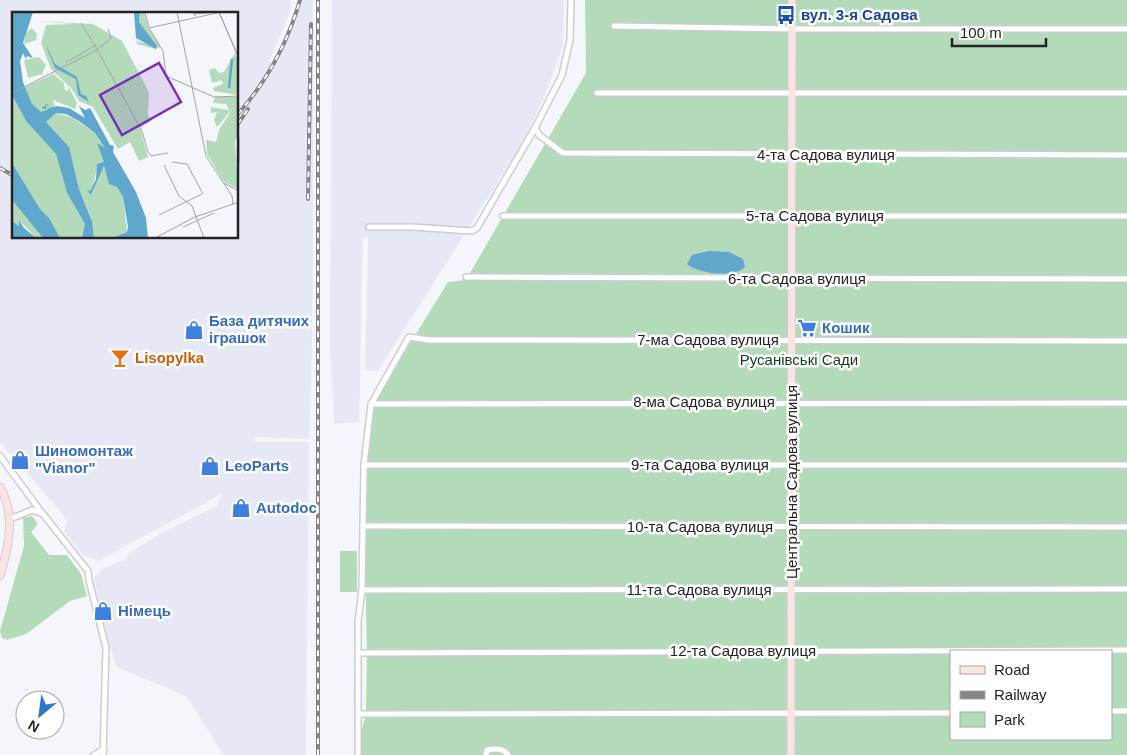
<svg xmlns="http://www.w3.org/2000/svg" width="1127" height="755" viewBox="0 0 1127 755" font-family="Helvetica,sans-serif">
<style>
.built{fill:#e7e8f5;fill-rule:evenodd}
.green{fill:#b3dbb9;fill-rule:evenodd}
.water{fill:#5fa7cc}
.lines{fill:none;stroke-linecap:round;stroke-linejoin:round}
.street-casing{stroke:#cdcdd3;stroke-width:8}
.secondary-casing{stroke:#cdcdd3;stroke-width:9}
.street{stroke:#fff;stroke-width:5}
.secondary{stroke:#fbe3e2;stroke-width:7}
.rail-casing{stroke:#858589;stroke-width:4}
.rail{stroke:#fff;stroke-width:2;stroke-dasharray:5.5;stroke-linecap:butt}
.labels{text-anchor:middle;stroke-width:5;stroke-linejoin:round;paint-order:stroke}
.transit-label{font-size:15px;font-weight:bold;fill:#164399;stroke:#fff;text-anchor:start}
.street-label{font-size:15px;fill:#232325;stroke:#fff}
.shop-label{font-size:15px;font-weight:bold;fill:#366cbe;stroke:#fff;text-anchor:start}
.food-label{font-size:15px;font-weight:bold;fill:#c56008;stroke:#fff;text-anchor:start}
.park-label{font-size:15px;fill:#103b1c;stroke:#fff}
.inset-river{fill:none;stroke:#5fa7cc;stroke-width:2.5}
.inset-road{fill:none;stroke:#a1a2a5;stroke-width:1}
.view{fill:#7b2cbf;fill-opacity:0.15;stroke:#7b2cbf;stroke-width:2.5}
.inset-edge{fill:none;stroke:#232325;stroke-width:2.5}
</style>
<rect width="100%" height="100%" fill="#f5f6fb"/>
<g class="built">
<path d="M0 0H291V10L269 61 274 65 302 0H313V274L310 439 255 437V442H309L306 755H224L186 696 117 667 108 641 103 616 106 615 104 606 100 607 94 577 103 569 126 559 128 554 163 532 217 506 222 494 98 561 82 555 64 531 67 521 61 512 0 442ZM14 14H238V238H14Z"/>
<polygon points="332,0 564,0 563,46 546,93 523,142 378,371 365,370 368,238 363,238 359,422 334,424 330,345"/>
</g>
<g class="green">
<path d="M585 0H1127V755H355L366 714 367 652 365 560 368 465 373 408 376 406 377 397 448 282 466 280 586 73ZM951 651H1111V739H951Z"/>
<polygon points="32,516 38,524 31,532 49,555 67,555 81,574 87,596 70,601 26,634 7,640 2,638 0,631 24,546 23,518"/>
<rect x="340" y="551" width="17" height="41"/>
</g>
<path class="water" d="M709 251 729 252 743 259 745 267C735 278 698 274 687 264L692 255Z"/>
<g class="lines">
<g class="street-casing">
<g id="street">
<polyline points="614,26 792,29 1127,29"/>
<polyline points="597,93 1127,93"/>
<polyline points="535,128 539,135 563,153 1127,155"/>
<polyline points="503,216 1127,216"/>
<polyline points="369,227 412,227 472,231 477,228 535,128 562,75 570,40 571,0"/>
<polyline points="466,277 1127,279"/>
<polyline points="371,404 1127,403"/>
<polyline points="0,456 42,513"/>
<polyline points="364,465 1127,465"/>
<polyline points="10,519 32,510 43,514 88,571 89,580 106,648 103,755"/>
<polyline points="363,526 1127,527"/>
<polyline points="362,590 1127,589"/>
<polyline points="359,653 1127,650"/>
<polyline points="1111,711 1127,711"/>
<polyline points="359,714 951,713"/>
<polyline points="94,755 104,749"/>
<polyline points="358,755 358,621 362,590 364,465 371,404 409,337 429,340 1127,341"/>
<path d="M486 755 487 750C494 749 503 747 508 755"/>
</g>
</g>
<g class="secondary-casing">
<g id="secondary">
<path d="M0 487C16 515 9 546 0 576"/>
<polyline points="791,755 792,0"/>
</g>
</g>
<use href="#street" class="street"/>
<use href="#secondary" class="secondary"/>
<g class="rail-casing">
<g id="rail">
<path d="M238 114C267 81 288 42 300 0"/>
<polyline points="238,124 248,109"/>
<polyline points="0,168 14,176"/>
<polyline points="308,199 311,24"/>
<polyline points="318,755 318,0"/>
</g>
</g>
<use href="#rail" class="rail"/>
</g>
<defs>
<g id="bus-bare" transform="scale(1.5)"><path d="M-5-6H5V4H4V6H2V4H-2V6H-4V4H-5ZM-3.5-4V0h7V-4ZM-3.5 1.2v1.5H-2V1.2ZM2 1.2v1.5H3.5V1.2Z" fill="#1a4fb4" stroke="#fff" stroke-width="2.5" paint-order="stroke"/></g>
<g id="supermarket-bare" transform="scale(1.5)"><path d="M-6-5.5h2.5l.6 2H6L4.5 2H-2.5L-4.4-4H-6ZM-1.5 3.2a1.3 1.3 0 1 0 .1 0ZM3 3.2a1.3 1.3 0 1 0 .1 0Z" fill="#3f7fe0" stroke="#fff" stroke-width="2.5" paint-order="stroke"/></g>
<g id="shop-bare" transform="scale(1.5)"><path d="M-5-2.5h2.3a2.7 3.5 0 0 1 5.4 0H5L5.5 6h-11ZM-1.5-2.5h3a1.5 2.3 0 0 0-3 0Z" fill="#3f7fe0" stroke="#fff" stroke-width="2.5" paint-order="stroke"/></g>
<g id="bar-bare" transform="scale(1.5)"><path d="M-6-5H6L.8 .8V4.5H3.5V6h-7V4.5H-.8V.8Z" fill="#e8710a" stroke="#fff" stroke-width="2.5" paint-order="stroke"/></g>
</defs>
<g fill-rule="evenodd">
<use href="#bus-bare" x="786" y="15"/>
<use href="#supermarket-bare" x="807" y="328"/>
<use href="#shop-bare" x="194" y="330"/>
<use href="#bar-bare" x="120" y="358"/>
<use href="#shop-bare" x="20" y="460"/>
<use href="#shop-bare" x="210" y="466"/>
<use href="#shop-bare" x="241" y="508"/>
<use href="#shop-bare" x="103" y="611"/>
</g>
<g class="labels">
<g class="transit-label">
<text x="801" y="20">вул. 3-я Садова</text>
</g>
<g class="street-label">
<text x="826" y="160">4-та Садова вулиця</text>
<text x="815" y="221">5-та Садова вулиця</text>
<text x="797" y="284">6-та Садова вулиця</text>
<text x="708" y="345">7-ма Садова вулиця</text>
<text x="704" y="407">8-ма Садова вулиця</text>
<text x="700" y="470">9-та Садова вулиця</text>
<text transform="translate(792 482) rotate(-90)" y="5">Центральна Садова вулиця</text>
<text x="700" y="532">10-та Садова вулиця</text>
<text x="699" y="595">11-та Садова вулиця</text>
<text x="743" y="656">12-та Садова вулиця</text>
</g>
<g class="shop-label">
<text x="209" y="326">База дитячих<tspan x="209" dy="17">іграшок</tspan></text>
<text x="822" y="333">Кошик</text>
<text x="35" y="456">Шиномонтаж<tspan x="35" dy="17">"Vianor"</tspan></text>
<text x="225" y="471">LeoParts</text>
<text x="256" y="513">Autodoc</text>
<text x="118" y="616">Німець</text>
</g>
<g class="food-label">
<text x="135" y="363">Lisopylka</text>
</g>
<g class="park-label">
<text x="799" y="365">Русанівські Сади</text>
</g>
</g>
<g transform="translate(12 12)">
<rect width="226" height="226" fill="#f5f6fb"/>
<path d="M121 0 125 29 145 35 127 10 128 0H132L136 16 149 35 143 37 125 32ZM23 9 81 12 110 29 137 80 136 103 139 109 128 116 136 145 127 149 118 130 106 137 81 95 67 89 59 76 39 57 29 31 34 13 62 12ZM20 16 25 22 24 28 12 32 14 21ZM223 41 226 48V83L202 79 201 76 211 72 210 68 200 71 197 58 203 56 207 61 212 60ZM27 45 34 53 30 62 16 66 12 48ZM41 62 52 71 53 79 57 78 54 73 57 76 65 91 63 97 41 88 43 94 30 101 20 93 13 75ZM0 83 14 109 44 142 55 181 73 212 70 226H45L0 151ZM203 85H227L226 123 223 129 226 177 211 169 195 142 194 128 204 130 207 118 221 96 205 115 202 108 205 100 199 101V95L217 98 214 92 201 91ZM44 101 61 106 83 121 92 134 93 136H88L92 150 85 156 80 178 75 179 79 183 92 154 97 171 105 175 111 185 115 220 100 226H82L79 205 67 177 56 135 34 110ZM0 188 9 197 31 226H24L7 208V214L0 209Z" fill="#b3dbb9"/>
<path d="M0 0H21L11 31 21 46 15 44 14 47 11 41 8 49 11 70 20 92 29 100 37 97H33L30 96 35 92 38 95 34 93V97L45 94 57 96 73 106 67 94 73 98 78 96 98 133 102 134 101 140 124 180 134 206 136 226H100L115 220 116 215 111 185 105 175 97 172 92 154 79 183 75 179 79 178 84 167 85 152 92 150 85 131 93 136 83 121 67 109 54 102 44 101 34 110 57 135 67 177 80 209 82 226H70L73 212 55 181 44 142 14 109 0 83ZM122 0H128L127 10 145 34 144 37 124 26ZM32 29 43 52 65 65 69 82 74 84 77 90 66 83 64 67 43 56ZM0 151 28 197 37 206 48 226H31L1 189ZM7 208 12 216 24 226H0V209L7 214Z" fill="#5fa7cc"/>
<path class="inset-river" d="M217 76 220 47"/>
<path class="inset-road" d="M133 0 137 16 151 39 154 64 202 85 227 84M165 0 194 144 220 184 221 192M207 0 227 47M207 0 227 46M184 4 181 2 203 0M69 11 82 32M137 16 209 0M82 32 130 119 136 140 139 144 156 141M53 51 84 33M0 81 85 38 99 26 96 17M227 125V150M160 150 175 152 191 182M152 153 167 184 180 194 192 226M212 171 227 179M147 203 190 182M171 215 202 201M143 226 183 205 227 190"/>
<path class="view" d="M147 51 169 90 110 123 88 83Z"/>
<rect width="226" height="226" class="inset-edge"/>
</g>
<rect x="950" y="650" width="162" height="90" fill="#ffffff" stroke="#a7a7a8"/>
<rect x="960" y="666" width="25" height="8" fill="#fbe3e2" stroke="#a7a7a8"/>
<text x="994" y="675" font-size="15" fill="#232325">Road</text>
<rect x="960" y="691" width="25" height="8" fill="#858589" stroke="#a7a7a8"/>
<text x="994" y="700" font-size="15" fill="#232325">Railway</text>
<rect x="960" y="712" width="25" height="15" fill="#b3dbb9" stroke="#a7a7a8"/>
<text x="994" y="725" font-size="15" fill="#232325">Park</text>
<g transform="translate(40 715) rotate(209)"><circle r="24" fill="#ffffff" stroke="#a7a7a8"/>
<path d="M0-4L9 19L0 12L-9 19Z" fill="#2e76c7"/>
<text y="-8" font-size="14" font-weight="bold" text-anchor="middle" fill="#232325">N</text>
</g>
<path d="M952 38v8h94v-8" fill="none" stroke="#232325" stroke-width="2.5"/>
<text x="960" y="38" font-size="15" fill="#232325" stroke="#ffffff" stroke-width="4" paint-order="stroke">100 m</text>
</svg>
